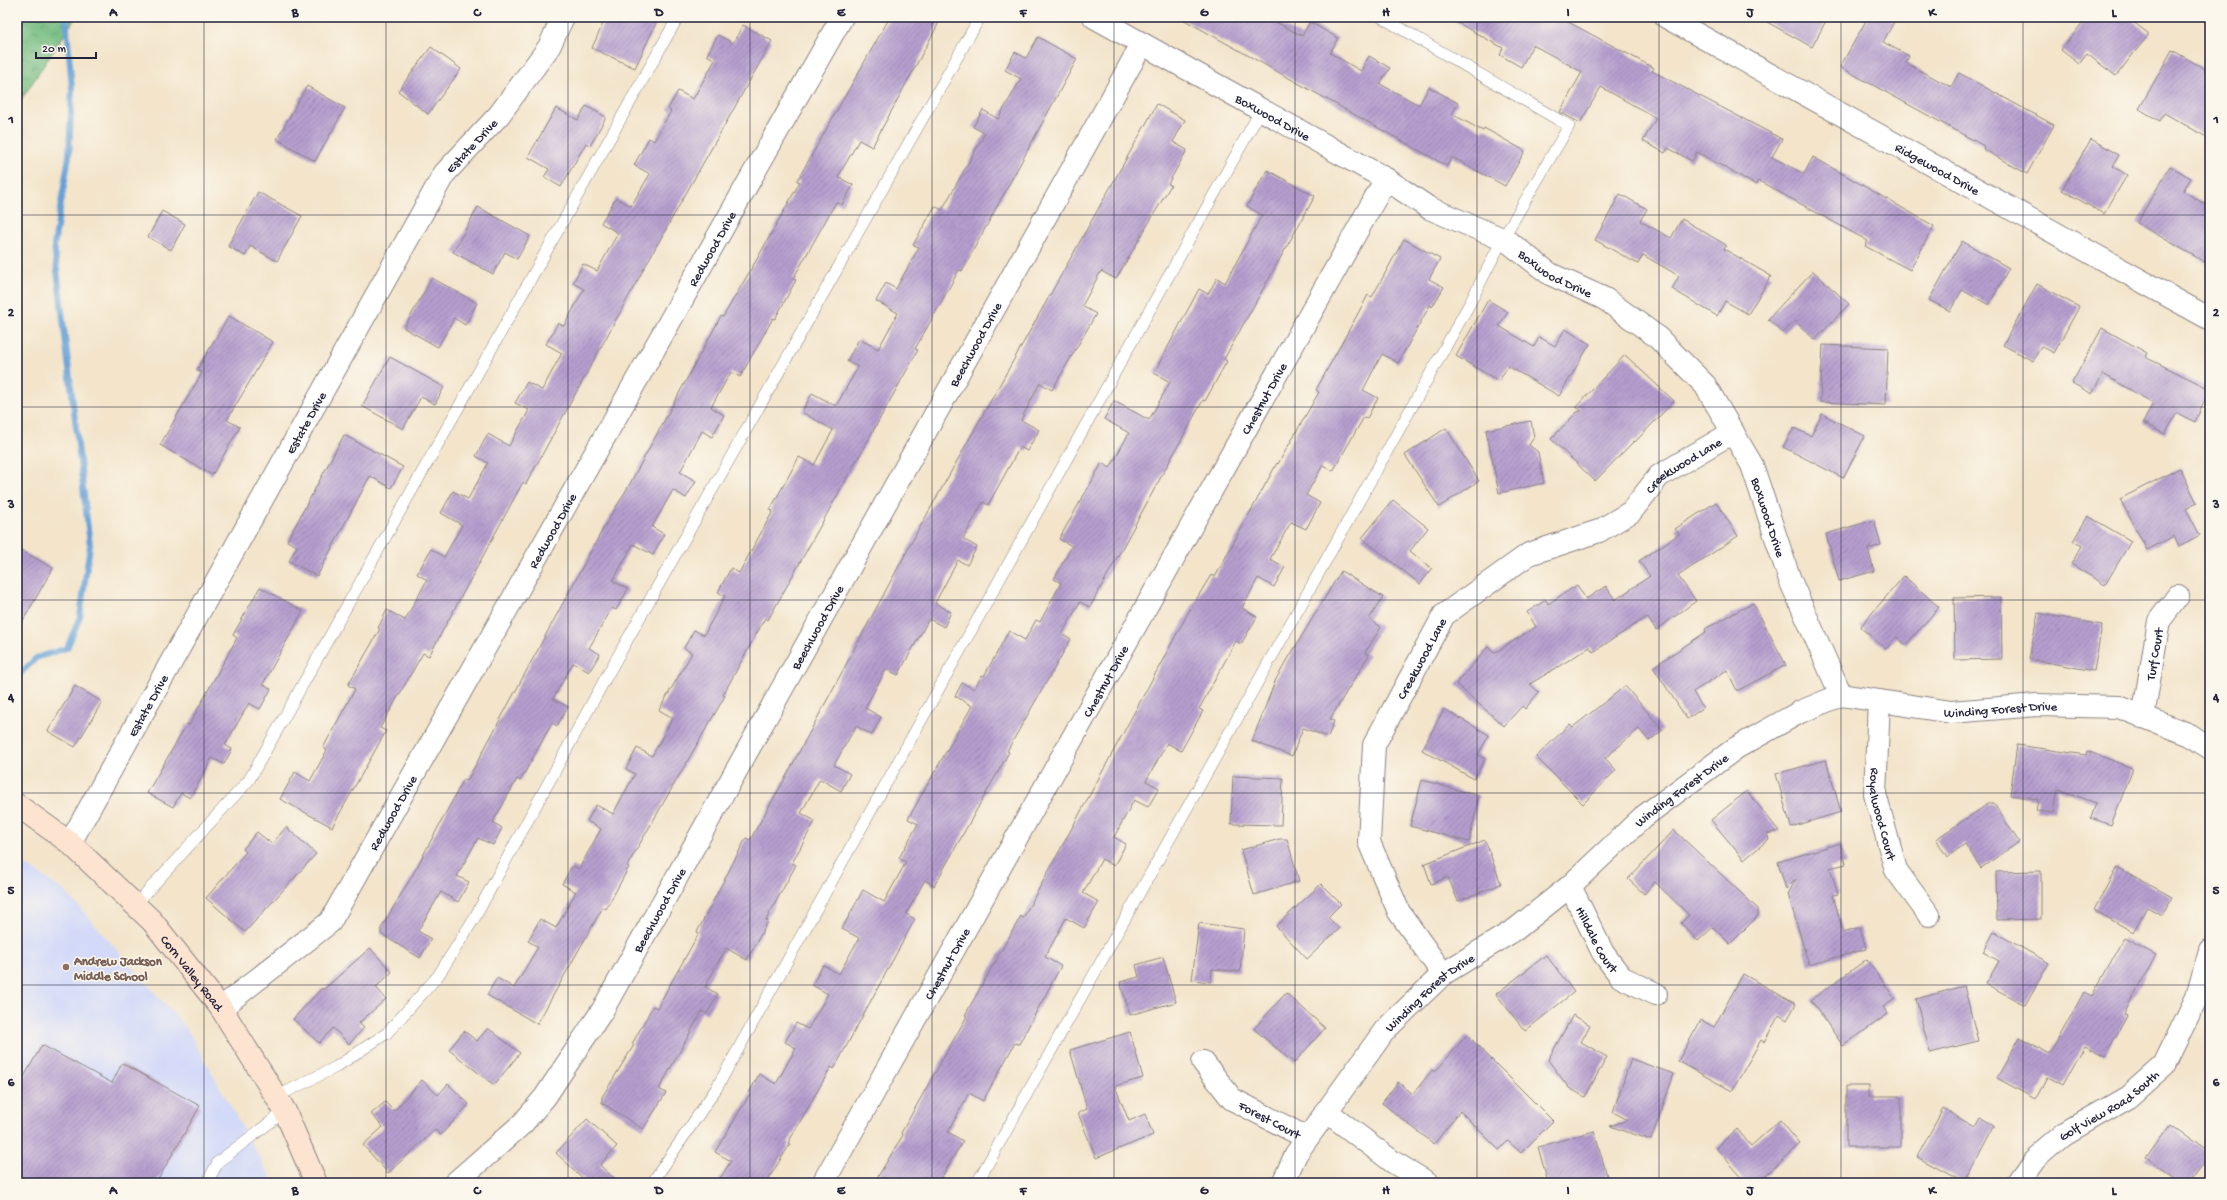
<svg xmlns="http://www.w3.org/2000/svg" width="2227" height="1200" viewBox="0 0 2227 1200" font-family="'Gochi Hand',sans-serif">
<style>
.built{fill:#d2d9f9}
.forest{fill:url(#forest-crowns);stroke:#4d705f}
.lines{fill:none;stroke-linecap:round;stroke-linejoin:round}
.stream{stroke:#68a1d7;stroke-width:6}
.building{fill:url(#building-hatch)}
.service-casing{stroke:#8a8382;stroke-width:12}
.minor-casing{stroke:#8a8382;stroke-width:24}
.secondary-casing{stroke:#8a8382;stroke-width:24}
.service{stroke:#fff;stroke-width:11}
.minor{stroke:#fff;stroke-width:22}
.secondary{stroke:#fde4d1;stroke-width:22}
.grid{fill:none;stroke:#22223b;stroke-width:1;stroke-opacity:0.55}
.education-dot{fill:#8d6e63;stroke:#fbf7ec;stroke-width:1.5}
.labels{text-anchor:middle;stroke-width:3;stroke-linejoin:round;paint-order:stroke}
.street-label{font-size:13px;fill:#22223b;stroke:#fbf7ec}
.education-label{font-size:13px;font-weight:bold;fill:#785e54;stroke:#fbf7ec;text-anchor:start}
.neatline{fill:none;stroke:#22223b;stroke-width:1.5}
.grid-label{font-size:13px;text-anchor:middle;font-weight:bold;fill:#22223b}
</style>
<defs>
<pattern id="forest-crowns" width="20" height="18" patternUnits="userSpaceOnUse"><rect width="20" height="18" fill="#78be83"/><path d="M2 6a3 3 0 1 1 6 0M12 15a3 3 0 1 1 6 0" fill="none" stroke="#629a6c"/></pattern>
<pattern id="building-hatch" width="6" height="6" patternUnits="userSpaceOnUse"><rect width="6" height="6" fill="#b69fcf"/><path d="M-1 1l2-2M0 6l6-6M5 7l2-2" fill="none" stroke="#9481a9"/></pattern>
</defs>
<rect width="100%" height="100%" fill="#fbf7ec"/>
<filter id="ink" filterUnits="userSpaceOnUse"><feTurbulence type="fractalNoise" baseFrequency=".025" numOctaves="2"/><feDisplacementMap in="SourceGraphic" scale="8" xChannelSelector="R" yChannelSelector="G"/><feConvolveMatrix kernelMatrix="1 2 1 2 8 2 1 2 1" color-interpolation-filters="sRGB"/></filter>
<filter id="wash" filterUnits="userSpaceOnUse"><feTurbulence type="fractalNoise" baseFrequency=".012" numOctaves="4" result="noise"/><feDisplacementMap in="SourceGraphic" scale="16" xChannelSelector="R" yChannelSelector="G"/><feGaussianBlur stdDeviation="0.9" result="paint"/><feColorMatrix in="noise" values="0 0 0 0 0 0 0 0 0 0 0 0 0 0 0 0 0 1.4 0 .05"/><feComposite in="paint" operator="in"/></filter>
<g filter="url(#wash)">
<rect width="100%" height="100%" fill="#f3e4ca"/>
<polygon class="built" points="17,859 66,892 187,1029 274,1183 17,1183"/>
<polygon class="forest" points="17,17 76,17 17,106"/>
<g class="lines">
<polyline class="stream" points="17,677 36,658 67,648 80,617 90,545 54,245 69,156 72,89 66,17"/>
</g>
<g id="blocks">
<g class="building">
<polygon points="606,17 659,17 635,68 592,48"/>
<polygon points="890,17 942,17 872,147 859,140 838,177 853,185 842,205 836,202 793,279 796,280 775,319 773,318 740,377 731,372 711,407 724,415 712,437 702,431 680,472 696,481 686,498 673,490 652,527 664,534 653,555 633,544 613,581 628,589 616,610 612,608 589,648 600,654 589,672 573,663 553,699 568,707 557,726 552,723 520,781 517,779 493,822 502,828 493,845 478,838 457,876 469,882 458,902 441,892 418,931 431,939 420,958 381,934 381,928 412,876 464,779 467,781 604,527 627,489 721,316 723,317 757,259 800,182 797,181"/>
<polygon points="1179,17 1267,17 1302,36 1310,22 1338,38 1330,53 1361,71 1369,56 1390,68 1380,84 1419,105 1429,87 1458,103 1452,114 1483,131 1484,128 1525,151 1505,186 1452,157 1447,166"/>
<polygon points="1447,17 1559,17 1654,68 1652,71 1782,139 1772,157 1804,174 1813,157 1934,226 1910,270 1865,246 1868,241 1759,181 1756,185 1697,152 1692,161 1668,148 1665,153 1643,141 1656,118 1601,87 1580,123 1560,112 1582,72 1533,45 1521,67 1500,55 1503,48"/>
<polygon points="1758,17 1828,17 1812,47"/>
<polygon points="1868,17 1885,17 1894,22 1883,42 1909,56 1906,63 1951,87 1959,73 2054,125 2027,174 1983,149 1984,146 1840,67"/>
<polygon points="2087,17 2127,17 2149,34 2116,76 2087,54 2079,64 2061,50"/>
<polygon points="743,25 772,41 653,252 526,484 523,482 429,656 423,653 380,728 386,731 332,827 280,799 295,772 310,781 327,750 323,748 355,689 348,685 380,629 378,628 387,610 405,620 427,580 417,574 431,549 444,557 462,525 441,513 453,491 468,499 488,463 476,456 488,434 509,446 529,410 515,403 527,382 542,390 562,353 546,344 558,323 564,326 584,289 573,283 583,264 597,271 618,233 601,223 616,198 631,206 650,174 634,165 649,138 654,141 671,111 668,109 678,91 693,99 715,60 707,55 718,35 733,43"/>
<polygon points="1038,37 1077,59 962,271 959,270 915,349 918,350 768,620 765,618 723,695 725,696 627,866 629,867 606,909 603,907 537,1024 487,995 497,978 514,988 538,947 528,941 540,919 556,928 576,892 562,884 572,866 579,869 601,829 587,821 596,805 613,814 635,774 626,769 637,748 652,756 673,718 659,710 692,653 684,648 694,630 704,635 725,596 718,592 731,568 739,573 773,511 770,510 799,457 814,465 833,430 802,412 812,393 836,406 858,367 847,361 859,339 878,349 898,313 876,301 886,283 896,289 919,247 913,245 935,206 942,210 985,133 973,127 983,110 998,119 1021,79 1005,70 1015,52 1026,58"/>
<polygon points="431,47 461,69 428,114 398,91"/>
<polygon points="2172,50 2210,72 2210,139 2164,113 2160,121 2139,109"/>
<polygon points="307,86 345,108 315,161 277,139"/>
<polygon points="1157,104 1185,120 1173,142 1187,150 1168,184 1171,185 1116,279 1101,271 1082,306 1096,314 1052,390 1040,383 1021,420 1039,430 1027,451 1020,447 988,505 983,502 963,539 977,547 967,565 958,560 935,603 951,612 944,627 929,619 898,675 886,669 865,708 881,717 872,735 856,726 834,765 850,774 841,791 820,779 801,813 815,821 792,863 796,865 766,920 768,921 747,960 726,948 705,987 718,994 707,1014 702,1011 659,1089 666,1093 643,1129 602,1103 602,1097 634,1045 632,1044 653,1006 657,1008 699,933 697,932 746,838 750,840 783,782 915,536"/>
<polygon points="586,106 606,117 590,146 586,143 561,187 544,177 549,169 528,157 556,108 578,120"/>
<polygon points="2091,139 2119,155 2113,166 2127,175 2104,214 2062,190"/>
<polygon points="2170,166 2191,178 2183,191 2210,207 2210,265 2137,223"/>
<polygon points="1267,170 1315,196 1224,359 1227,361 1205,401 1203,400 1090,607 1080,602 1062,634 1071,639 1007,751 1009,752 934,886 925,880 906,914 915,919 834,1069 831,1067 788,1143 790,1144 766,1183 717,1183 731,1161 715,1152 750,1094 749,1093 759,1074 776,1084 796,1048 785,1042 796,1023 808,1029 828,994 812,985 823,965 839,974 859,938 842,929 863,890 884,902 906,862 899,858 918,824 908,819 972,706 955,696 962,683 974,689 982,675 984,676 1009,631 1025,640 1036,620 1040,622 1061,583 1054,579 1072,546 1059,539 1102,463 1110,468 1129,433 1104,419 1114,401 1149,420 1170,382 1154,373 1199,289 1208,294 1217,278 1225,283 1262,215 1247,206"/>
<polygon points="258,192 302,216 277,261 250,246 245,256 228,246"/>
<polygon points="1620,194 1647,209 1640,221 1671,238 1682,219 1726,245 1724,249 1771,276 1748,314 1725,301 1717,316 1672,289 1679,276 1643,255 1638,264 1595,240"/>
<polygon points="478,207 530,236 517,259 505,252 493,274 453,252"/>
<polygon points="162,211 185,224 171,250 148,237"/>
<polygon points="1404,239 1440,259 1429,279 1444,287 1432,307 1430,305 1398,363 1382,354 1363,390 1378,398 1367,418 1364,417 1333,471 1323,465 1306,495 1320,503 1306,529 1291,522 1270,559 1285,567 1274,587 1258,578 1242,608 1257,617 1241,644 1236,641 1199,709 1203,711 1181,751 1167,743 1146,781 1159,788 1148,807 1134,800 1114,837 1126,844 1114,866 1102,859 1083,893 1099,902 1084,928 1066,918 1045,957 1061,966 1019,1044 1015,1043 983,1101 969,1093 948,1132 963,1141 938,1183 874,1183 903,1135 901,1133 967,1016 965,1015 987,976 1021,916 1023,918 1066,839 1188,613 1211,575 1215,577 1277,463 1278,464 1319,392 1316,390 1368,295 1372,297"/>
<polygon points="1962,241 2009,268 1989,305 1962,290 1950,311 1929,300"/>
<polygon points="1813,271 1849,304 1815,340 1795,321 1783,333 1768,319"/>
<polygon points="432,278 477,303 465,325 454,318 438,347 404,328"/>
<polygon points="2037,284 2079,307 2054,353 2041,346 2033,361 2003,345"/>
<polygon points="1488,300 1508,312 1499,326 1534,347 1539,337 1555,346 1565,329 1590,344 1559,396 1508,366 1499,381 1456,356"/>
<polygon points="229,316 273,342 227,420 240,427 212,475 160,445 202,373 197,370"/>
<polygon points="2102,328 2147,353 2145,357 2210,389 2195,422 2177,413 2165,434 2143,423 2153,403 2103,374 2092,394 2072,383"/>
<polygon points="1823,345 1888,348 1886,405 1820,402"/>
<polygon points="1625,355 1674,401 1635,442 1634,441 1595,481 1551,439 1577,412 1582,411 1576,407"/>
<polygon points="390,357 444,387 435,404 421,397 403,429 362,406"/>
<polygon points="1822,414 1865,436 1843,478 1783,447 1794,428 1811,436"/>
<polygon points="1531,421 1534,437 1529,445 1538,452 1544,483 1499,493 1486,430"/>
<polygon points="1446,428 1479,481 1439,507 1405,455"/>
<polygon points="344,435 403,467 391,488 370,476 317,576 289,561 297,546 287,541"/>
<polygon points="2180,468 2197,503 2186,509 2200,535 2179,546 2174,536 2147,550 2120,499"/>
<polygon points="1393,500 1428,528 1410,551 1432,569 1420,584 1362,538"/>
<polygon points="1716,502 1738,536 1678,576 1696,601 1656,630 1647,617 1593,652 1590,647 1530,684 1539,692 1525,709 1522,706 1504,726 1456,684 1488,647 1494,653 1536,627 1527,612 1546,600 1548,604 1577,585 1586,599 1606,586 1615,600 1650,576 1639,561 1679,534 1675,529"/>
<polygon points="2088,516 2131,541 2105,585 2071,564 2082,546 2073,541"/>
<polygon points="1874,520 1881,545 1868,549 1874,571 1839,581 1826,534"/>
<polygon points="17,548 53,568 17,631"/>
<polygon points="1341,571 1383,597 1369,619 1381,627 1365,653 1369,655 1330,719 1334,721 1328,737 1303,728 1292,756 1252,741 1276,679"/>
<polygon points="1904,576 1939,607 1906,645 1896,637 1886,649 1860,627"/>
<polygon points="260,587 303,611 263,684 271,689 260,709 249,703 225,745 232,749 224,764 212,758 190,798 181,793 173,807 147,793 187,724 189,725 237,638 233,635"/>
<polygon points="2001,597 2002,659 1955,660 1954,598"/>
<polygon points="1753,603 1786,665 1737,691 1727,670 1693,692 1703,708 1687,719 1653,667 1706,632 1705,629"/>
<polygon points="2038,613 2102,625 2094,671 2029,659"/>
<polygon points="75,686 102,702 75,747 48,731"/>
<polygon points="1625,686 1663,730 1649,741 1639,729 1605,758 1616,770 1583,804 1536,757 1570,724 1573,727"/>
<polygon points="1444,709 1489,735 1478,755 1485,759 1474,779 1422,750"/>
<polygon points="2017,745 2086,755 2087,751 2133,768 2111,825 2091,818 2096,803 2058,789 2054,813 2036,811 2038,799 2010,795"/>
<polygon points="1826,760 1841,812 1791,827 1776,774"/>
<polygon points="1233,776 1283,778 1281,825 1231,824"/>
<polygon points="1422,780 1479,796 1469,842 1410,826"/>
<polygon points="1747,791 1779,831 1767,834 1769,839 1744,860 1711,820"/>
<polygon points="1988,804 1994,804 2019,842 1981,868 1965,844 1947,857 1936,839"/>
<polygon points="286,827 316,854 245,932 206,898 246,852 243,849 257,832 272,844"/>
<polygon points="1674,830 1758,909 1758,916 1730,944 1713,927 1698,941 1681,923 1689,915 1655,882 1644,894 1628,879"/>
<polygon points="1280,839 1287,839 1299,881 1254,895 1241,850"/>
<polygon points="1485,840 1501,884 1458,901 1448,877 1431,884 1424,864"/>
<polygon points="1840,843 1846,864 1830,868 1838,894 1833,895 1843,932 1860,927 1866,949 1809,965 1788,894 1796,879 1786,889 1778,862"/>
<polygon points="2117,867 2172,897 2162,915 2147,907 2133,932 2094,910"/>
<polygon points="2041,871 2041,919 1997,920 1996,872"/>
<polygon points="1321,884 1341,904 1328,917 1339,929 1307,959 1276,926"/>
<polygon points="1199,923 1244,929 1240,972 1212,969 1211,982 1192,980"/>
<polygon points="1994,932 2049,963 2025,1005 1986,984 1999,961 1983,952"/>
<polygon points="2124,938 2156,955 2124,1014 2127,1016 2105,1056 2084,1045 2062,1085 2047,1077 2035,1099 1997,1078 2020,1037 2050,1054 2084,992 2092,996"/>
<polygon points="370,948 392,972 376,987 386,999 359,1023 364,1028 349,1044 333,1028 319,1043 293,1019 322,988 323,990"/>
<polygon points="1546,955 1574,992 1525,1031 1496,994"/>
<polygon points="1163,957 1176,1002 1130,1015 1120,982 1139,977 1136,965"/>
<polygon points="1867,959 1895,999 1883,1007 1888,1014 1843,1046 1811,1000"/>
<polygon points="1743,974 1796,1004 1787,1020 1779,1015 1764,1042 1761,1040 1732,1091 1678,1061 1701,1020 1714,1027"/>
<polygon points="1964,986 1978,1041 1930,1053 1916,999"/>
<polygon points="1286,993 1325,1028 1294,1063 1254,1029"/>
<polygon points="1573,1015 1590,1025 1581,1042 1607,1057 1585,1097 1569,1088 1548,1060"/>
<polygon points="488,1028 520,1053 494,1085 449,1050 464,1031 477,1041"/>
<polygon points="1130,1032 1143,1078 1115,1086 1129,1121 1145,1114 1153,1135 1096,1158 1078,1113 1087,1109 1070,1050"/>
<polygon points="1467,1035 1553,1121 1521,1153 1508,1141 1499,1150 1460,1111 1434,1144 1382,1103 1398,1082 1413,1094 1432,1070 1435,1072"/>
<polygon points="42,1045 112,1083 122,1063 200,1106 156,1183 17,1183 17,1089"/>
<polygon points="1631,1059 1674,1074 1651,1140 1610,1126 1628,1120 1613,1112"/>
<polygon points="422,1080 438,1095 448,1084 469,1104 441,1135 435,1130 388,1173 363,1145 383,1127 371,1114 385,1102 394,1111"/>
<polygon points="1846,1086 1869,1086 1869,1096 1901,1096 1901,1147 1846,1147"/>
<polygon points="1943,1109 1975,1127 1980,1118 1995,1126 1965,1183 1917,1157"/>
<polygon points="587,1119 617,1146 600,1165 619,1183 588,1183 556,1153"/>
<polygon points="1780,1120 1800,1144 1757,1183 1747,1183 1716,1148 1737,1129 1751,1146"/>
<polygon points="2169,1125 2210,1155 2190,1183 2179,1183 2145,1159"/>
<polygon points="1594,1131 1608,1179 1593,1183 1548,1183 1538,1147"/>
</g>
</g>
</g>
<g filter="url(#ink)">
<use href="#blocks" fill-opacity="0" stroke="#8a8382" stroke-width="1"/>
<g class="lines">
<g class="service-casing">
<g id="service">
<polyline points="135,905 249,780 678,17"/>
<polyline points="276,1097 336,1067 387,1033 438,976 475,917 609,672 980,17"/>
<polyline points="207,1183 218,1162 285,1111"/>
<polyline points="652,1183 716,1089 1261,110"/>
<polyline points="977,1183 1470,303 1502,240 1569,126 1381,17"/>
</g>
</g>
<g class="minor-casing">
<g id="minor">
<path id="s1" d="M1094 17 1386 179 1429 208 1507 241 1550 274 1605 299 1656 336 1705 385 1752 465 1790 580 1841 695"/>
<path id="s2" d="M1666 17 2210 319"/>
<path id="s3" d="M1879 701 1875 794 1896 870 1929 915"/>
<path id="s4" d="M2143 717 2159 621 2178 596"/>
<path id="s5" d="M70 843 444 174 499 115 549 47 563 17"/>
<path id="s6" d="M1570 886 1603 953 1621 977 1656 994"/>
<path id="s7" d="M1443 974 1399 912 1369 842 1374 745 1444 615 1529 554 1599 531 1631 512 1659 476 1733 432"/>
<path id="s8" d="M221 1008 330 922 842 17"/>
<path id="s9" d="M1203 1062 1232 1099 1307 1138"/>
<polyline points="1326,1111 1393,1162 1428,1183"/>
<path id="s10" d="M455 1183 523 1123 545 1097 602 1011 1142 44"/>
<path id="s11" d="M823 1183 1386 179"/>
<path id="s12" d="M1283 1183 1296 1154 1385 1030 1443 974 1516 929 1570 886 1643 817 1736 748 1800 712 1841 695 1951 712 2037 705 2119 707 2190 735 2210 748"/>
<path id="s13" d="M2018 1183 2035 1159 2064 1134 2128 1097 2164 1065 2197 997 2210 950"/>
</g>
</g>
<g class="secondary-casing">
<g id="secondary">
<path id="s14" d="M17 805 70 843 152 921 221 1008 285 1111 316 1183"/>
</g>
</g>
<use href="#service" class="service"/>
<use href="#minor" class="minor"/>
<use href="#secondary" class="secondary"/>
</g>
</g>
<path class="grid" d="M204 17V1183M386 17V1183M568 17V1183M750 17V1183M932 17V1183M1114 17V1183M1295 17V1183M1477 17V1183M1659 17V1183M1841 17V1183M2023 17V1183M17 215H2210M17 407H2210M17 600H2210M17 793H2210M17 985H2210"/>
<circle class="education-dot" cx="66" cy="967" r="4"/>
<g class="labels">
<g class="street-label">
<text dy="5" stroke="none"><textPath href="#s1" startOffset="205">Boxwood Drive</textPath></text>
<text dy="5" stroke="none"><textPath href="#s5" startOffset="806">Estate Drive</textPath></text>
<text dy="5" stroke="none"><textPath href="#s2" startOffset="311">Ridgewood Drive</textPath></text>
<text dy="5" stroke="none"><textPath href="#s8" startOffset="913">Redwood Drive</textPath></text>
<text dy="5" stroke="none"><textPath href="#s1" startOffset="529">Boxwood Drive</textPath></text>
<text dy="5" stroke="none"><textPath href="#s10" startOffset="992">Beechwood Drive</textPath></text>
<text dy="5" stroke="none"><textPath href="#s11" startOffset="900">Chestnut Drive</textPath></text>
<text dy="5" stroke="none"><textPath href="#s5" startOffset="482">Estate Drive</textPath></text>
<text dy="5" stroke="none"><textPath href="#s7" startOffset="684">Creekwood Lane</textPath></text>
<text dy="5" stroke="none"><textPath href="#s1" startOffset="865">Boxwood Drive</textPath></text>
<text dy="5" stroke="none"><textPath href="#s8" startOffset="589">Redwood Drive</textPath></text>
<text dy="5" stroke="none"><textPath href="#s10" startOffset="668">Beechwood Drive</textPath></text>
<text dy="5" stroke="none"><textPath href="#s4" startOffset="64">Turf Court</textPath></text>
<text dy="5" stroke="none"><textPath href="#s7" startOffset="348">Creekwood Lane</textPath></text>
<text dy="5" stroke="none"><textPath href="#s11" startOffset="576">Chestnut Drive</textPath></text>
<text dy="5" stroke="none"><textPath href="#s5" startOffset="158">Estate Drive</textPath></text>
<text dy="5" stroke="none"><textPath href="#s12" startOffset="915">Winding Forest Drive</textPath></text>
<text dy="5" stroke="none"><textPath href="#s12" startOffset="567">Winding Forest Drive</textPath></text>
<text dy="5" stroke="none"><textPath href="#s8" startOffset="265">Redwood Drive</textPath></text>
<text dy="5" stroke="none"><textPath href="#s3" startOffset="114">Royalwood Court</textPath></text>
<text dy="5" stroke="none"><textPath href="#s10" startOffset="344">Beechwood Drive</textPath></text>
<text dy="5" stroke="none"><textPath href="#s6" startOffset="60">Hilldale Court</textPath></text>
<text dy="5" stroke="none"><textPath href="#s11" startOffset="252">Chestnut Drive</textPath></text>
<text dy="5" stroke="none"><textPath href="#s14" startOffset="244">Corn Valley Road</textPath></text>
<text dy="5" stroke="none"><textPath href="#s12" startOffset="243">Winding Forest Drive</textPath></text>
<text dy="5" stroke="none"><textPath href="#s13" startOffset="121">Golf View Road South</textPath></text>
<text dy="5" stroke="none"><textPath href="#s9" startOffset="90">Forest Court</textPath></text>
</g>
<g class="education-label">
<text x="74" y="965">Andrew Jackson<tspan x="74" dy="15">Middle School</tspan></text>
</g>
</g>
<rect width="2227" height="1200" fill="none" stroke="#fbf7ec" stroke-width="44"/>
<path d="M36 52v6h60v-6" fill="none" stroke="#22223b" stroke-width="2"/>
<text x="42" y="52" font-size="12" fill="#22223b" stroke="#fbf7ec" stroke-width="3" paint-order="stroke">20 m</text>
<rect x="22" y="22" width="2183" height="1156" class="neatline"/>
<g class="grid-label">
<text x="113" y="16">A</text>
<text x="295" y="16">B</text>
<text x="477" y="16">C</text>
<text x="659" y="16">D</text>
<text x="841" y="16">E</text>
<text x="1023" y="16">F</text>
<text x="1204" y="16">G</text>
<text x="1386" y="16">H</text>
<text x="1568" y="16">I</text>
<text x="1750" y="16">J</text>
<text x="1932" y="16">K</text>
<text x="2114" y="16">L</text>
<text x="11" y="123">1</text>
<text x="2216" y="123">1</text>
<text x="11" y="316">2</text>
<text x="2216" y="316">2</text>
<text x="11" y="508">3</text>
<text x="2216" y="508">3</text>
<text x="11" y="701">4</text>
<text x="2216" y="701">4</text>
<text x="11" y="894">5</text>
<text x="2216" y="894">5</text>
<text x="11" y="1086">6</text>
<text x="2216" y="1086">6</text>
<text x="113" y="1194">A</text>
<text x="295" y="1194">B</text>
<text x="477" y="1194">C</text>
<text x="659" y="1194">D</text>
<text x="841" y="1194">E</text>
<text x="1023" y="1194">F</text>
<text x="1204" y="1194">G</text>
<text x="1386" y="1194">H</text>
<text x="1568" y="1194">I</text>
<text x="1750" y="1194">J</text>
<text x="1932" y="1194">K</text>
<text x="2114" y="1194">L</text>
</g>
</svg>
